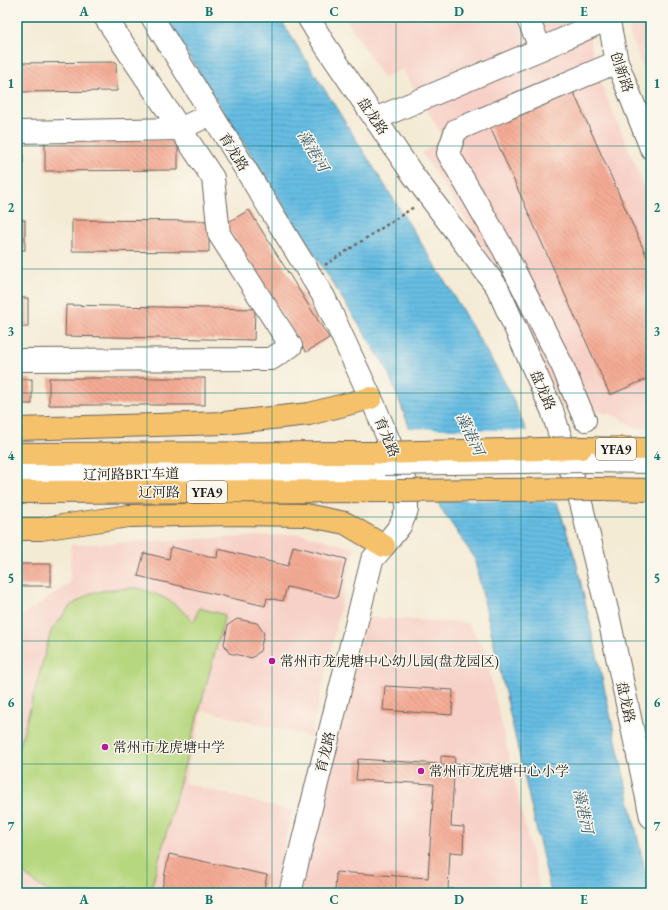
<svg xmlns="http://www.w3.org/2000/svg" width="668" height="910" viewBox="0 0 668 910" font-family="'EB Garamond','Noto Serif SC',serif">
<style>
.built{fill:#f7d1c8}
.park{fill:#b6d77e;stroke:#697a4d}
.water{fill:url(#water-rules);stroke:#416c80}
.pier{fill:#f4ebd5}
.building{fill:url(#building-back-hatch)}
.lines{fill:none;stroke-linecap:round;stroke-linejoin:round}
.minor-casing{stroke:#68645d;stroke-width:24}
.major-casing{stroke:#68645d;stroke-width:24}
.path{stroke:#68645d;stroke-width:2.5;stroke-dasharray:3 3;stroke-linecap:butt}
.minor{stroke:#fff;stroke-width:22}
.major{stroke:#f5c16b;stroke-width:22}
.minor-bridge-casing{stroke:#68645d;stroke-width:24;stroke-linecap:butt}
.major-bridge-casing{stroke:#68645d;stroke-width:24;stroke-linecap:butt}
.minor-bridge{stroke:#fff;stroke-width:22}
.major-bridge{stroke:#f5c16b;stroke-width:22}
.grid{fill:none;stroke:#0f766e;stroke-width:1;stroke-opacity:0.55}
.poi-dot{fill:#b5179e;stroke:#fbf7ec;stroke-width:1.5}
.labels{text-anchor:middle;stroke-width:3;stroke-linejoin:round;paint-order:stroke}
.shield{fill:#fbf7ec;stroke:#5f5e5a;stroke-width:1}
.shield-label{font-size:13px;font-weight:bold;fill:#1c1c1c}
.street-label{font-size:14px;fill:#1c1c1c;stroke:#fbf7ec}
.poi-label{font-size:14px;fill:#1c1c1c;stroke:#fbf7ec;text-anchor:start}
.water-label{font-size:15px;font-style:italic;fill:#3a5c6c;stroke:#fbf7ec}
.neatline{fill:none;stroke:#0f766e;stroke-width:1.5}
.grid-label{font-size:13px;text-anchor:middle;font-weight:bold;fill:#0f766e}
</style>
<defs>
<pattern id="water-rules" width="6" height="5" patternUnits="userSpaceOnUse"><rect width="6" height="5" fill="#66bde3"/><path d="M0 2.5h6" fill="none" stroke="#58a2c2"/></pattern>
<pattern id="building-back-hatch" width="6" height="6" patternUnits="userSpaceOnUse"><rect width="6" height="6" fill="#f4ab94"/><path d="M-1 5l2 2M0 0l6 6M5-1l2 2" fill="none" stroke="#d1937f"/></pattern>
</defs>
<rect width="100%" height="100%" fill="#fbf7ec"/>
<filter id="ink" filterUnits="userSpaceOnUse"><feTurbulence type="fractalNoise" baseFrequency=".025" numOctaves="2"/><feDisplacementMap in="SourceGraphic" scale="8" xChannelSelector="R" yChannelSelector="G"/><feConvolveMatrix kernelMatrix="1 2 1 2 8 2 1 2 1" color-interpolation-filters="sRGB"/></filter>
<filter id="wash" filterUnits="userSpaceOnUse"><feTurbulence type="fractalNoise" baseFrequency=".012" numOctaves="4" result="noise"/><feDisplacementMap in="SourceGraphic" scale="16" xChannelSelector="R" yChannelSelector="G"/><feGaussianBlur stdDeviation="0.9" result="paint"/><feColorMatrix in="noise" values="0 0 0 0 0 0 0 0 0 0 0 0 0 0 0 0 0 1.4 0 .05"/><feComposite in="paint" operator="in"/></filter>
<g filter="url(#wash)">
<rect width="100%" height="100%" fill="#f4ebd5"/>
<g class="built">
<polygon points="345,17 587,17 595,70 651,201 651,428 636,428 612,414 562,408 511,289 422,153 444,139 403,69 383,78"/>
<polygon points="628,17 651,17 651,90 629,32"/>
<polygon points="301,534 354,548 311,737 203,710 184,783 292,811 274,893 17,893 17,617 21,616 70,583 71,545"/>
<polygon points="367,617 468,623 484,649 541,893 300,893"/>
</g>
<path class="park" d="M137 588C164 596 174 601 194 622L199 608 225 615 150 893H126L127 887 106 893H53L42 888 23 873 17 864V756L51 631 70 606 91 593 114 589Z"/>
<polygon class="water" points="164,17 279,17 448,286 509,390 560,511 576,561 650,893 551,893 474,557 440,507 387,369"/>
<polygon class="pier" points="408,428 529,431 559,502 435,499"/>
<g id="blocks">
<g class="building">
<polygon points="116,62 117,91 17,92 17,63"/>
<polygon points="573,91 651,266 651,377 610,395 490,127"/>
<rect x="17" y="140" width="6" height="31"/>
<polygon points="178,140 178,170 45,171 45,141"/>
<polygon points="249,210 329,338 306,352 225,224"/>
<rect x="17" y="220" width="8" height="30"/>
<polygon points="72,220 209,221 209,252 72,251"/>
<rect x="17" y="298" width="11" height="29"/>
<polygon points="66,305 255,309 254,340 65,336"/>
<rect x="49" y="378" width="156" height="27"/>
<rect x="17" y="379" width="15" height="25"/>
<polygon points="293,546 346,559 337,598 287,587 283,601 267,598 265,606 138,576 144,553 169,559 171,547 217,558 218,549 288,566"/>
<rect x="17" y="564" width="34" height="22"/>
<polygon points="237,619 257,623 264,633 260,651 252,658 229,653 224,644 228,625"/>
<polygon points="385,686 453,690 452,715 383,710"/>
<polygon points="441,756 455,757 451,826 464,827 463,853 450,852 448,889 461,889 460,893 335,893 336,872 428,878 434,784 356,780 358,759 441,764"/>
<polygon points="169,854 267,875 263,893 161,893"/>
</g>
</g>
</g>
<g filter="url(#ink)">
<use href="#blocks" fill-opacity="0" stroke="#68645d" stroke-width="1"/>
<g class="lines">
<g class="minor-casing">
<g id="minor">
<polyline points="152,17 324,297 375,407 406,482 407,510 400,526 384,546 372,560 290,893"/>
<polyline points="308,17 323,42 411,172 497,287 552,410 581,503 608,614 651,817"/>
<polyline points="527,17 541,49"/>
<polyline points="608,17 617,62 651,148"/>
<polyline points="375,119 541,49 608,19"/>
<polyline points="17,132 180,129 211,114"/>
<polyline points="17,360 271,359 291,346 219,234 213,178 105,17"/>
<polyline points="585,420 562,365 504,250 448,153 456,130 617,62"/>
<polyline points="587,461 651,462"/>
<polyline points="17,476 144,473 390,475"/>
</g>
</g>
<g class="major-casing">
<g id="major">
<polyline points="17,429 224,423 309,414 371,398"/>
<polyline points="581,448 651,449"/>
<polyline points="17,454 379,453"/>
<polyline points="597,489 651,490"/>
<polyline points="17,492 397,491"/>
<polyline points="17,529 41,529 129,516 234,514 305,515 345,523 384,546"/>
</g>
</g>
<polyline class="path" points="325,265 414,207"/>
<use href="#minor" class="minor"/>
<use href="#major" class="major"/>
<g class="minor-bridge-casing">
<polyline id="minor-bridge" points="385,464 587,461"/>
</g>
<g class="major-bridge-casing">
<g id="major-bridge">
<polyline points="379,453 581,448"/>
<polyline points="397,491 597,489"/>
</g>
</g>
<use href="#minor-bridge" class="minor-bridge"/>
<use href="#major-bridge" class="major-bridge"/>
</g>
</g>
<path class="grid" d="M147 17V893M272 17V893M396 17V893M521 17V893M17 146H651M17 269H651M17 393H651M17 517H651M17 641H651M17 764H651"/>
<g class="poi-dot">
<circle cx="272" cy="661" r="4"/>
<circle cx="105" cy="747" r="4"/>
<circle cx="421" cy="771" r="4"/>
</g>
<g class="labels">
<g class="shield">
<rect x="596" y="438" width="40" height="22" rx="3"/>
<rect x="187" y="481" width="40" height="22" rx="3"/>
</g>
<g class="shield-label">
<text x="616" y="454">YFA9</text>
<text x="207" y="497">YFA9</text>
</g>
<g class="street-label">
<text transform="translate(622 72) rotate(71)" y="5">创新路</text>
<text transform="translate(373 116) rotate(56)" y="5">盘龙路</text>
<text transform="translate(234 152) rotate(58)" y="5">育龙路</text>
<text transform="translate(543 390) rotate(66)" y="5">盘龙路</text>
<text transform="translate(387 437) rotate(67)" y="5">育龙路</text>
<text transform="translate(131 474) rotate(-1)" y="5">辽河路BRT车道</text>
<text x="159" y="497">辽河路</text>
<text transform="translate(626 702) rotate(78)" y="5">盘龙路</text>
<text transform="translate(325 752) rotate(-76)" y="5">育龙路</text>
</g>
<g class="poi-label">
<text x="280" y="666">常州市龙虎塘中心幼儿园(盘龙园区)</text>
<text x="113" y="752">常州市龙虎塘中学</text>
<text x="429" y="776">常州市龙虎塘中心小学</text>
</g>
<g class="water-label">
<text transform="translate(313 151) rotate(59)" y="5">藻港河</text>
<text transform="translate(470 434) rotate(65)" y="5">藻港河</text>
<text transform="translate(583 811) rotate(78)" y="5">藻港河</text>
</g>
</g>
<rect width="668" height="910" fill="none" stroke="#fbf7ec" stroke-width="44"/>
<rect x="22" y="22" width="624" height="866" class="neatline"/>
<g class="grid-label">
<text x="84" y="16">A</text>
<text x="209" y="16">B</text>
<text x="334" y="16">C</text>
<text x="459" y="16">D</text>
<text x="584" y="16">E</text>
<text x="11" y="88">1</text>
<text x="657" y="88">1</text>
<text x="11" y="212">2</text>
<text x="657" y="212">2</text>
<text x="11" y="336">3</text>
<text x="657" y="336">3</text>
<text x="11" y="460">4</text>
<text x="657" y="460">4</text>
<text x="11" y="583">5</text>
<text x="657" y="583">5</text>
<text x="11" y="707">6</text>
<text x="657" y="707">6</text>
<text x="11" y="831">7</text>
<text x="657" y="831">7</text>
<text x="84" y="904">A</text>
<text x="209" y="904">B</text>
<text x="334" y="904">C</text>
<text x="459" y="904">D</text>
<text x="584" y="904">E</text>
</g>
</svg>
